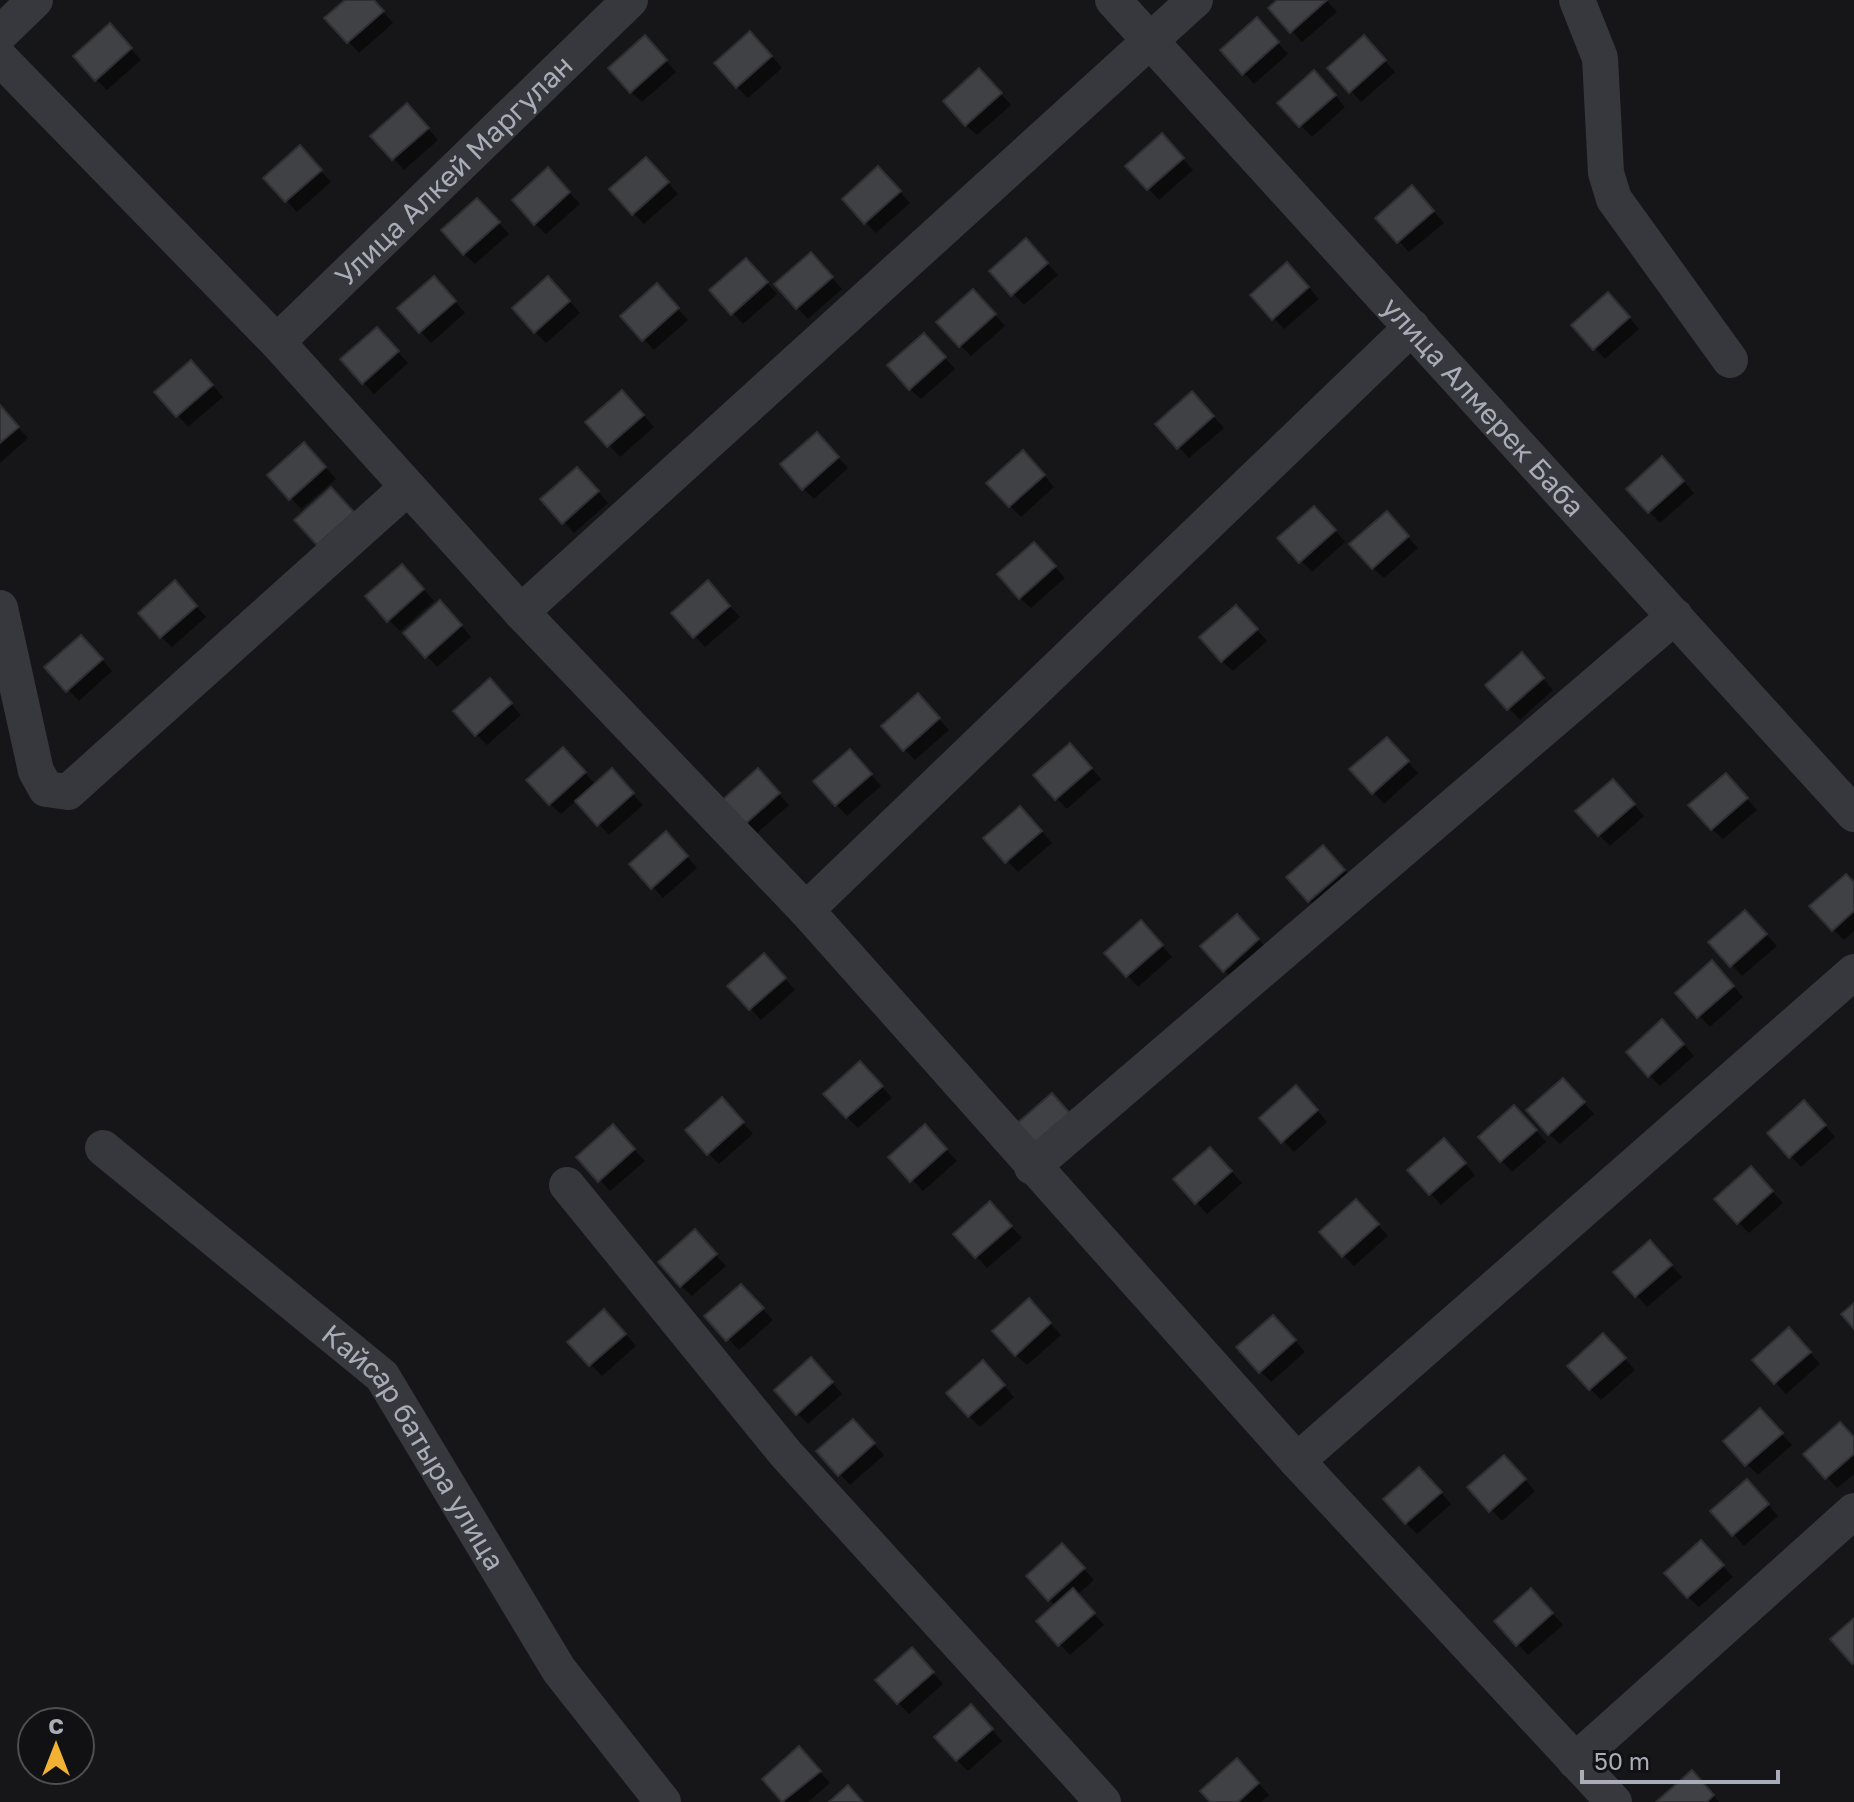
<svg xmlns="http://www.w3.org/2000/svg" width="1854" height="1802" viewBox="0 0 1854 1802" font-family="'Golos Text',sans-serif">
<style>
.shadow{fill:#0007}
.building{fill:#404145;stroke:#303034;stroke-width:2}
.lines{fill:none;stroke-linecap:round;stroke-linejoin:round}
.minor{stroke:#37383d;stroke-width:36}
.labels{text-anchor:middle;stroke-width:6;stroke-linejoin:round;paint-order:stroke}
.street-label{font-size:28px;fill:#a8adb8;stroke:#111113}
</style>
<rect width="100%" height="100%" fill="#161618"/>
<g class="shadow">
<polygon points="348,0 373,0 393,23 359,53 327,18"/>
<polygon points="1280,0 1326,0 1337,12 1302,42 1292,31"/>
<polygon points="1267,31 1288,54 1254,84 1244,73"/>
<polygon points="120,37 141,60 107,90 96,79"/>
<polygon points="761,44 782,68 748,98 737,87"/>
<polygon points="655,49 676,72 642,102 631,92"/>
<polygon points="1374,49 1395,72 1361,102 1330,68"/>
<polygon points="990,82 1011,105 977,135 966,125"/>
<polygon points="1325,83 1345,107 1312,137 1280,103"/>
<polygon points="417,116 438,140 404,170 373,136"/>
<polygon points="1172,146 1193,170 1159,200 1128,166"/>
<polygon points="310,159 331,182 297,212 266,178"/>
<polygon points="657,170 678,194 644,224 633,213"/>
<polygon points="889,179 910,203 876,233 865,222"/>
<polygon points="559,181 580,204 546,234 535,224"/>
<polygon points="1423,199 1444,223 1409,252 1399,241"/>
<polygon points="488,211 509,234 475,264 464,254"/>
<polygon points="1037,252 1058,275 1024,305 992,271"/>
<polygon points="821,265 842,289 808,319 776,284"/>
<polygon points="756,271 777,294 743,324 712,290"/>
<polygon points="1298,275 1319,299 1284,329 1274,318"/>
<polygon points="444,289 465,313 431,343 400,309"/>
<polygon points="559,289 580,313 546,343 535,332"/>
<polygon points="667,297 688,320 654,350 644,339"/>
<polygon points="984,303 1005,326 971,356 960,345"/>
<polygon points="1619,306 1639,329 1605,359 1595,348"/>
<polygon points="387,340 408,363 374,394 342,359"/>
<polygon points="934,346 955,369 921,399 910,389"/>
<polygon points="202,373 223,397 188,427 157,392"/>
<polygon points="633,403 654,427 620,457 588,422"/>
<polygon points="1203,405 1224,428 1189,458 1179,447"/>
<polygon points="0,408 28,438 0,463"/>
<polygon points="827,445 848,468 814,499 803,488"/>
<polygon points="315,456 336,479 301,509 270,475"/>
<polygon points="1034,463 1054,487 1021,517 1010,506"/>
<polygon points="1673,469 1694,493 1660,523 1628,489"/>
<polygon points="588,480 608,503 574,533 564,522"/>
<polygon points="1325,519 1345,542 1312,572 1280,538"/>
<polygon points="1397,525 1418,548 1384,578 1373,568"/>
<polygon points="1044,555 1065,578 1031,608 1020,598"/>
<polygon points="413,577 434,601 400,631 389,620"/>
<polygon points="185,594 206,617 172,647 161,637"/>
<polygon points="719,594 740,617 705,647 674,613"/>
<polygon points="451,613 471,637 437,667 427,656"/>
<polygon points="1246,618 1267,641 1233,671 1222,661"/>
<polygon points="92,648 112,671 79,701 47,667"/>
<polygon points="1533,666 1553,690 1520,720 1488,685"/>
<polygon points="500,691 521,715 487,745 476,734"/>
<polygon points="928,707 949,730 915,760 904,749"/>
<polygon points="1397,750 1418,773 1384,804 1352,769"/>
<polygon points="1081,756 1101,779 1067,809 1036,776"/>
<polygon points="574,761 596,785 622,782 643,805 609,835 577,800 561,814 550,804"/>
<polygon points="861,762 881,786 847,816 816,782"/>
<polygon points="768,782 789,805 755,835 745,824"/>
<polygon points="1736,786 1757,810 1723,839 1712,829"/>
<polygon points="1623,792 1644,816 1610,846 1599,835"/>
<polygon points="1031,819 1052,843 1018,872 986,838"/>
<polygon points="677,845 697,868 663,898 653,887"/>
<polygon points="1334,858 1355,882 1320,912 1289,878"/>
<polygon points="1854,884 1854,931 1844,940 1833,929"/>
<polygon points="1756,923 1777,946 1742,976 1711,942"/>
<polygon points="1248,927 1269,951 1235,981 1224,970"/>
<polygon points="1151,933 1172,957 1138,987 1107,953"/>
<polygon points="774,966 795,990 761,1020 730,986"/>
<polygon points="1723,974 1743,997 1710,1027 1678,993"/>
<polygon points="1673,1032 1694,1056 1660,1086 1649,1075"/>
<polygon points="871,1075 892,1098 858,1128 847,1117"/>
<polygon points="1573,1091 1594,1114 1560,1144 1549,1134"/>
<polygon points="1307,1098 1327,1122 1294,1152 1262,1118"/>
<polygon points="732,1111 753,1134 719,1164 708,1153"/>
<polygon points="1815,1114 1835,1137 1801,1167 1791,1156"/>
<polygon points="1525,1118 1546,1142 1512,1172 1480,1137"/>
<polygon points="624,1138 645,1161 610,1191 579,1157"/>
<polygon points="936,1138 957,1161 923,1191 891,1157"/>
<polygon points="1454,1151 1475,1175 1441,1205 1410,1170"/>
<polygon points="1221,1160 1242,1183 1207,1214 1176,1179"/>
<polygon points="1762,1180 1783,1203 1749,1233 1738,1222"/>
<polygon points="1367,1213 1388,1236 1354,1266 1343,1255"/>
<polygon points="1000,1214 1022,1238 987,1268 956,1234"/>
<polygon points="705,1243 726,1266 692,1296 681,1286"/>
<polygon points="1661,1254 1682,1277 1647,1307 1616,1272"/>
<polygon points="752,1297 773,1320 739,1350 707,1316"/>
<polygon points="1040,1312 1061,1335 1027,1365 1016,1355"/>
<polygon points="615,1322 636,1346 602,1376 570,1342"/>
<polygon points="1284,1328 1305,1352 1271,1382 1260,1371"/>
<polygon points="1799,1340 1820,1364 1786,1394 1755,1360"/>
<polygon points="1614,1347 1635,1370 1601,1400 1569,1366"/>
<polygon points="821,1370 842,1394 808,1424 797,1413"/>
<polygon points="993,1373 1014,1397 980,1427 969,1416"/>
<polygon points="1771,1422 1792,1445 1758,1475 1747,1464"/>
<polygon points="863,1432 884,1455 850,1485 819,1451"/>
<polygon points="1854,1439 1854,1474 1837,1488 1806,1454"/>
<polygon points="1515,1468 1535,1491 1502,1521 1470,1487"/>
<polygon points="1430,1480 1451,1504 1417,1534 1406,1523"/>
<polygon points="1757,1492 1778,1516 1744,1546 1713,1511"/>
<polygon points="1712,1554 1733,1577 1699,1607 1688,1597"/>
<polygon points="1073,1557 1094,1580 1077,1595 1104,1625 1070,1655 1060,1644 1056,1606 1049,1599"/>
<polygon points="1542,1602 1563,1625 1528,1655 1518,1644"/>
<polygon points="922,1661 943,1684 909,1714 877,1680"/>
<polygon points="981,1717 1002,1741 968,1771 957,1760"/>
<polygon points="809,1760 830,1783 808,1802 785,1802 764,1779"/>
<polygon points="1248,1771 1269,1795 1261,1802 1213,1802"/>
<polygon points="1703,1783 1719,1802 1659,1802"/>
</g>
<g class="building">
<polygon points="345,0 374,0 384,11 347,43 324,18"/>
<polygon points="1277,0 1327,0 1290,33 1268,8"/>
<polygon points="1257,17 1279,42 1242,75 1220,50"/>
<polygon points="110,23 132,48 95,81 73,56"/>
<polygon points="750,31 772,56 736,88 714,63"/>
<polygon points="645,35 667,60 630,93 608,68"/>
<polygon points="1364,35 1386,60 1349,93 1327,68"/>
<polygon points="979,68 1002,93 965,126 943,101"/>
<polygon points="1314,70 1336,95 1299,127 1277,103"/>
<polygon points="407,103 429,128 392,160 370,136"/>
<polygon points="1162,133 1184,158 1147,190 1125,166"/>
<polygon points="300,145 322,170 285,202 263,178"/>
<polygon points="646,157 669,182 632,215 609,189"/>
<polygon points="878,166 901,191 864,224 842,199"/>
<polygon points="548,167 570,192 534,225 512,200"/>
<polygon points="1412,185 1434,211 1397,243 1375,218"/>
<polygon points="477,198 500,222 463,255 441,230"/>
<polygon points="1026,238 1048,263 1011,296 989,271"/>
<polygon points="811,252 833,277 796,309 774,284"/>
<polygon points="746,258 768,282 731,315 709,290"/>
<polygon points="1287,262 1309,287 1272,320 1250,295"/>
<polygon points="434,276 456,301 419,333 397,308"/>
<polygon points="548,276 570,301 534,333 512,308"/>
<polygon points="657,283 679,308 642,341 620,316"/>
<polygon points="973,289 996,314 959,347 936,322"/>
<polygon points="1608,292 1630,317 1593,350 1571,325"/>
<polygon points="377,327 399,351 362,384 340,359"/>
<polygon points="924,333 946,357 909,390 887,365"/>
<polygon points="191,360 213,385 176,417 154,392"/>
<polygon points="622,390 644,415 607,447 585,422"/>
<polygon points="1192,391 1214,416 1177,449 1155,424"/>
<polygon points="0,405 19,427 0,443"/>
<polygon points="817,432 839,457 802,490 780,464"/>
<polygon points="304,442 326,467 289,500 267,475"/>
<polygon points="1023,450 1045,475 1009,507 986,483"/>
<polygon points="1662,456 1684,481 1648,513 1626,489"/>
<polygon points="577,467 599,491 562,524 540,499"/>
<polygon points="331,487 354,512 317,545 294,520"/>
<polygon points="1314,506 1336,530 1299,563 1277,538"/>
<polygon points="1387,511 1409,536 1372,569 1349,544"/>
<polygon points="1034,542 1056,566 1019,599 997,574"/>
<polygon points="402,564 424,589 387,622 365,596"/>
<polygon points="175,580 197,606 160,638 138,613"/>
<polygon points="708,580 730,606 693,638 671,613"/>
<polygon points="440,600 462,625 425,658 403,633"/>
<polygon points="1236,605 1258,629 1221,662 1199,637"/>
<polygon points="81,635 103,659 66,692 44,667"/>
<polygon points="1522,652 1544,678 1507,710 1485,685"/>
<polygon points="490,678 512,703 475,736 453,711"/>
<polygon points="918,693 940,718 903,751 881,726"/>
<polygon points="1387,737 1409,761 1372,794 1349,769"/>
<polygon points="1070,743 1092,768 1055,800 1033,775"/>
<polygon points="563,747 586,772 549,805 526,780"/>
<polygon points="850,749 872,774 835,806 813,781"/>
<polygon points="612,768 634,793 597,826 575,801"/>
<polygon points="758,768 780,793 743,826 721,801"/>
<polygon points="1726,773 1748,798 1711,830 1688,805"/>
<polygon points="1613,779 1635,804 1598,836 1575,811"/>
<polygon points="1020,806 1042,831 1005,863 983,838"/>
<polygon points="666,831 688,856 651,889 629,864"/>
<polygon points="1323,845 1345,870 1308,902 1286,877"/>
<polygon points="1846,874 1854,882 1854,911 1832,931 1809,906"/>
<polygon points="1745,910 1767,934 1730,967 1708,942"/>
<polygon points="1237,914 1259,939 1223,972 1200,946"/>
<polygon points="1141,920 1163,945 1126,977 1104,953"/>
<polygon points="764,953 786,978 749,1010 727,986"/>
<polygon points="1712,960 1734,986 1697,1018 1675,993"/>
<polygon points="1662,1019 1684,1044 1648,1077 1626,1052"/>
<polygon points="860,1061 883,1086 846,1118 823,1094"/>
<polygon points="1563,1078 1585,1102 1548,1135 1526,1110"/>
<polygon points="1296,1085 1318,1110 1281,1143 1259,1118"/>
<polygon points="1052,1093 1074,1118 1037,1150 1015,1125"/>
<polygon points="722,1097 744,1122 707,1155 685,1130"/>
<polygon points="1804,1100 1826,1125 1789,1158 1767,1133"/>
<polygon points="1514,1105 1537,1130 1500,1162 1478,1137"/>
<polygon points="613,1124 635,1149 598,1182 576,1157"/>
<polygon points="925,1124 947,1149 910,1182 888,1157"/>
<polygon points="1444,1138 1466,1163 1429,1195 1407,1170"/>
<polygon points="1210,1147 1232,1171 1195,1204 1173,1179"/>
<polygon points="1751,1166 1773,1191 1737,1224 1714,1199"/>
<polygon points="1356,1199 1379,1224 1342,1257 1319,1232"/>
<polygon points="990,1201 1012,1226 975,1258 953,1234"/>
<polygon points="695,1229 717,1254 680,1287 658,1262"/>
<polygon points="1650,1240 1672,1265 1635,1297 1613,1272"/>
<polygon points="741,1284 764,1308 726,1341 704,1316"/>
<polygon points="1029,1298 1051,1323 1015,1356 992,1331"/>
<polygon points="1854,1303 1854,1329 1841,1314"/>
<polygon points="604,1309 626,1334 589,1366 567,1342"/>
<polygon points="1273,1315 1296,1340 1259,1373 1236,1347"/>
<polygon points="1789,1327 1811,1352 1774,1384 1752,1360"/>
<polygon points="1603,1333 1626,1358 1589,1390 1567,1366"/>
<polygon points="811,1357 833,1382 796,1415 774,1390"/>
<polygon points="983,1360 1005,1385 968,1417 946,1393"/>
<polygon points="1760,1408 1783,1433 1745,1466 1723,1441"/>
<polygon points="853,1419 875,1443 838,1476 816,1451"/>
<polygon points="1840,1422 1854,1437 1854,1454 1825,1479 1803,1454"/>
<polygon points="1504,1455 1526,1479 1489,1512 1467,1487"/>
<polygon points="1419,1467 1442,1492 1405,1524 1383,1499"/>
<polygon points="1747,1479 1769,1504 1732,1536 1710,1511"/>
<polygon points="1701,1540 1724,1565 1687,1598 1664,1573"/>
<polygon points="1062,1543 1085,1568 1048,1601 1026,1576"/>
<polygon points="1073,1588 1095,1613 1058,1646 1036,1621"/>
<polygon points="1531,1588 1553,1613 1516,1646 1494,1621"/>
<polygon points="1854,1618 1854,1663 1852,1664 1830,1639"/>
<polygon points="912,1647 934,1672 897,1704 875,1680"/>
<polygon points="971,1704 993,1729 956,1761 934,1737"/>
<polygon points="799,1746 821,1771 782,1802 762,1779"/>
<polygon points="1237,1758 1259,1783 1238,1802 1210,1802 1200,1791"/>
<polygon points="1692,1770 1714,1795 1707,1802 1656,1802"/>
<polygon points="848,1785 863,1802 829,1802"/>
</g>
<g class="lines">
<g class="minor">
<path id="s1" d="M1113 0 1854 814"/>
<polyline points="1577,0 1600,58 1606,173 1614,199 1730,360"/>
<polyline points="0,34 35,0"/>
<polyline points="0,58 277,342 521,612 806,910 1297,1461 1614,1802"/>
<path id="s2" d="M277 342 630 0"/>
<polyline points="0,608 36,771 46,789 68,792 408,487"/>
<polyline points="521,612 1195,0"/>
<polyline points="806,910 1412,327"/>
<path id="s3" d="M103 1148 382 1376 559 1670 663 1802"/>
<polyline points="1032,1167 1675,616"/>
<polyline points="567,1185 786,1454 1103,1802"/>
<polyline points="1297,1461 1854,972"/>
<polyline points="1575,1761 1854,1511"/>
</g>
</g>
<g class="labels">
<g class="street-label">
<text dy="10" stroke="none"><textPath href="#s2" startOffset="246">Улица Алкей Маргулан</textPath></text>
<text dy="10" stroke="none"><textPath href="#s1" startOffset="550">улица Алмерек Баба</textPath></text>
<text dy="10" stroke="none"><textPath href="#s3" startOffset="436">Кайсар батыра улица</textPath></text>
</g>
</g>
<g transform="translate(56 1746)"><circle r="38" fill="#111113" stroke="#4d4f55" stroke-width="2"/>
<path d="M0-6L14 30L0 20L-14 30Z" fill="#f2b134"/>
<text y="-12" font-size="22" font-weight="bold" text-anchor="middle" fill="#a8adb8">С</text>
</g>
<path d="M1582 1770v12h196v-12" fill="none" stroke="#a8adb8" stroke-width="4"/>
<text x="1594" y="1770" font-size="24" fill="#a8adb8" stroke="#111113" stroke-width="6" paint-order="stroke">50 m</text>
</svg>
